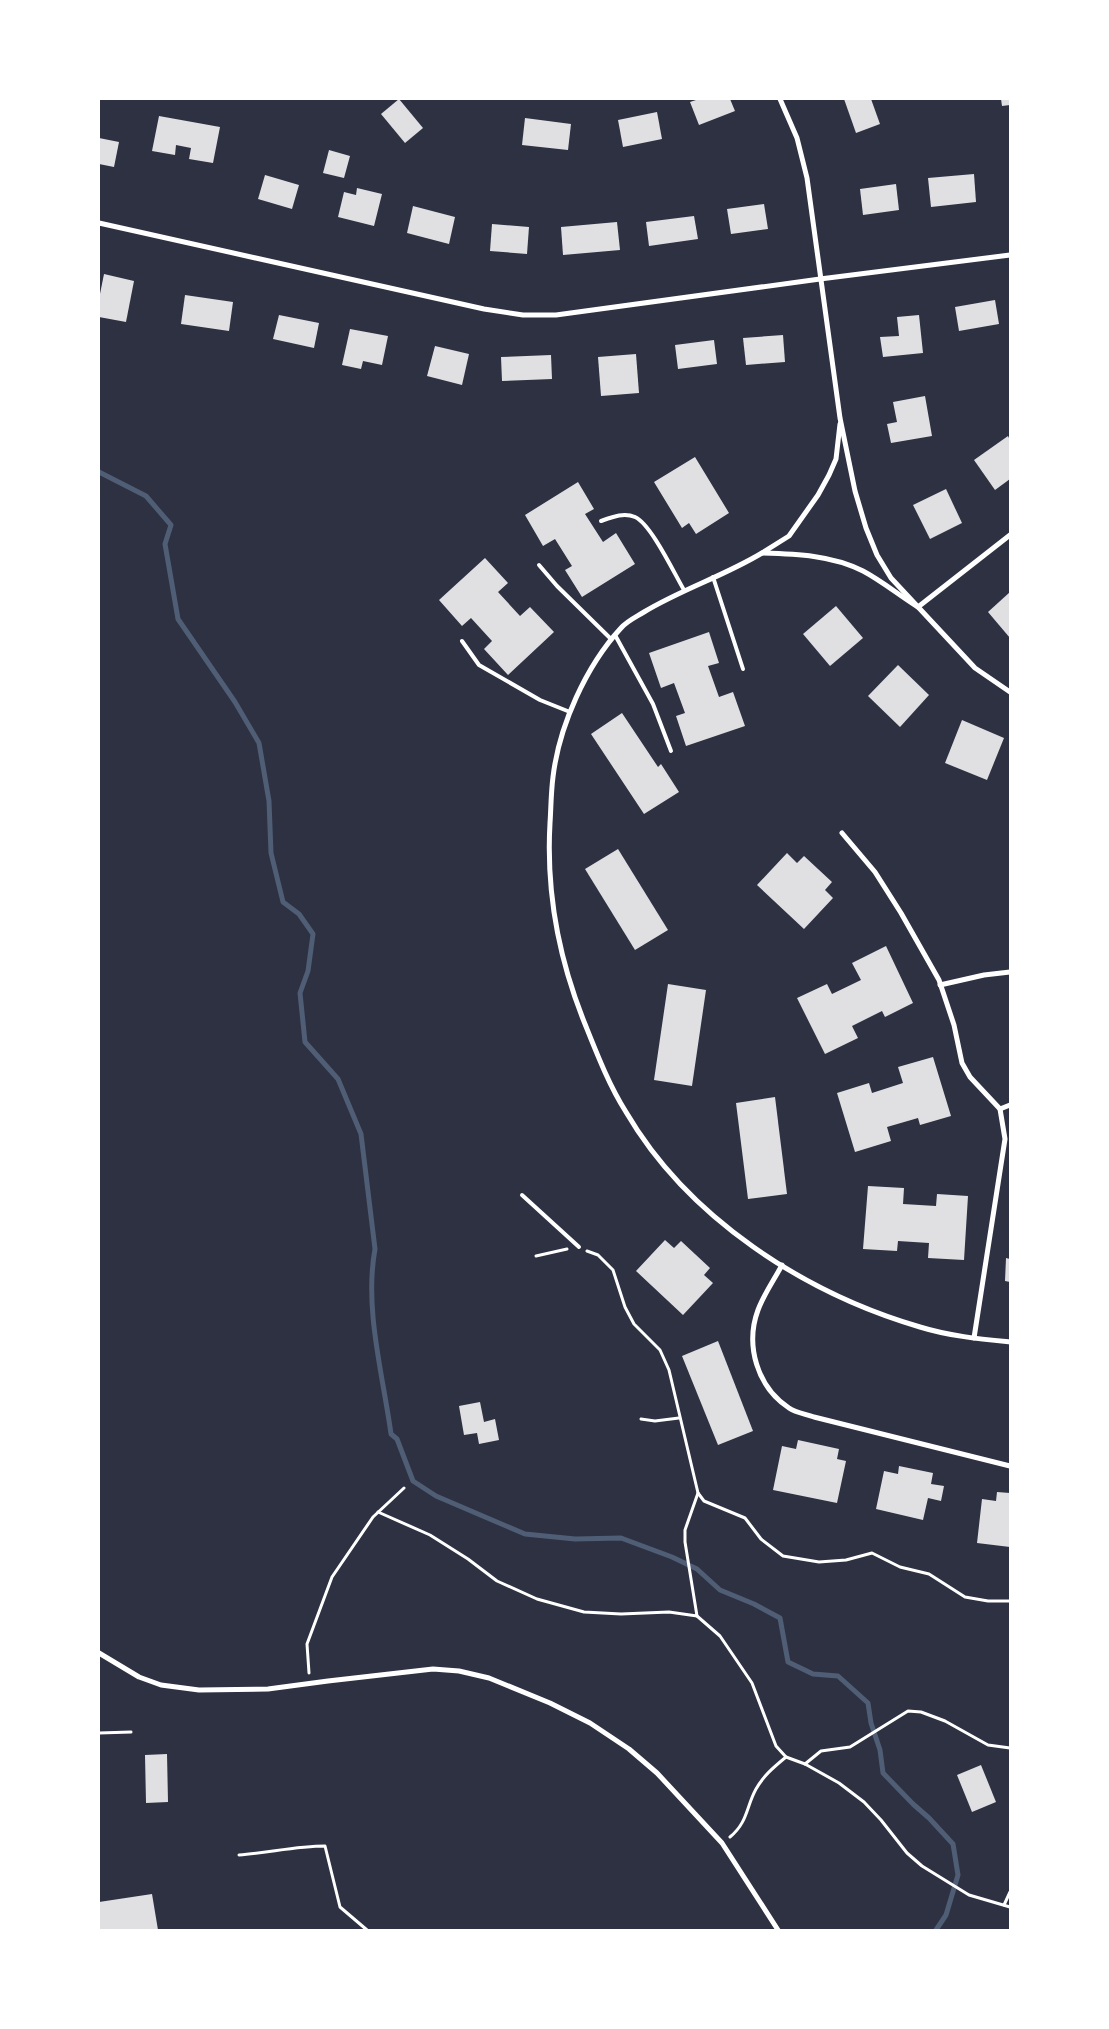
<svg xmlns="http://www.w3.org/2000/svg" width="1109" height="2029" viewBox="0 0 1109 2029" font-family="Raleway,sans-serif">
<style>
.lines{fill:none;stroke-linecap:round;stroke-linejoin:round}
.stream{stroke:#4f5d75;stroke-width:5}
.building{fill:#e0e0e3}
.path{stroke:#fff;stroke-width:3}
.service{stroke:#fff;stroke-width:4}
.minor{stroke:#fff;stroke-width:5}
</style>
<rect width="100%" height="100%" fill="#2d3142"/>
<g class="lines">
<path class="stream" d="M99 472 146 496 171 525 165 544 178 619 235 702 259 743 269 801 271 853 283 902 299 914 313 934 308 971 300 993 305 1042 338 1079 361 1134 375 1249C364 1309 383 1375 391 1434L397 1439 413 1481 436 1496 525 1534 575 1539 621 1538 672 1557 697 1569 720 1590 754 1604 780 1618 788 1662 813 1674 838 1676 868 1703 871 1723 880 1750 883 1773 913 1804 929 1818 953 1844 958 1875 946 1915 936 1930"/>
</g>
<g class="building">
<polygon points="399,99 423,128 405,143 381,114"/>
<polygon points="699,99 730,99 735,111 699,125 690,102"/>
<polygon points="844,99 871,99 880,124 856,133"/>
<polygon points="1001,99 1010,99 1010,105 1002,106"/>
<polygon points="657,112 662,139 623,147 618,120"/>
<polygon points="159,116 220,127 213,163 189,159 191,148 176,145 175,155 152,151"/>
<polygon points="525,118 571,124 568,150 522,145"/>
<polygon points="99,138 119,142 114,167 99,164"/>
<polygon points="329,150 350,156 344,178 323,173"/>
<polygon points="974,174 976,202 931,207 928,178"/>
<polygon points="265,175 299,185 292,209 258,199"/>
<polygon points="896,184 899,210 863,215 860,189"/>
<polygon points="357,188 382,194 374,226 338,217 344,192 356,195"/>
<polygon points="764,204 768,229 731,234 727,209"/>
<polygon points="413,206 455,217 449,244 407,233"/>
<polygon points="694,216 698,239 649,246 646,222"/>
<polygon points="617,222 620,250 563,255 561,227"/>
<polygon points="492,224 529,227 527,254 490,251"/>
<polygon points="104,274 134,281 126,322 99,317 99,299"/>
<polygon points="185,295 233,302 229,331 181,324"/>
<polygon points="995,300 999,324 959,331 955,307"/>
<polygon points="279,315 319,323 314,348 273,339"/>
<polygon points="919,315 923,353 883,357 880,337 899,336 897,317"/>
<polygon points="350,329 388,336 382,365 363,361 361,369 342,365"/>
<polygon points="783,335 785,362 746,365 743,338"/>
<polygon points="714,340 717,364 678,369 675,345"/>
<polygon points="435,346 469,354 462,385 427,376"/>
<polygon points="636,354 639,393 601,396 598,357"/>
<polygon points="551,355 552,379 502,381 501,357"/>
<polygon points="925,396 932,436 891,443 887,424 897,422 893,402"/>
<polygon points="1008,436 1010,440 1010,479 995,490 974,460"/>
<polygon points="695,457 729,513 696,534 689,523 682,528 654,482"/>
<polygon points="578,482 594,509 585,514 603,542 616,533 635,564 582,597 565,570 572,566 555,539 543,546 525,515"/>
<polygon points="946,489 962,523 930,539 913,505"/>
<polygon points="485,558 508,583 498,592 520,616 530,607 554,632 508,675 484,649 492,641 471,618 462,626 439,600"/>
<polygon points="1010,592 1010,638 988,612"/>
<polygon points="836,606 863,638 830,666 803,634"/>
<polygon points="709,632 719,663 708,666 719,697 733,692 745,726 686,746 676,716 685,713 674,683 661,688 649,653"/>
<polygon points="898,665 929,695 900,727 868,696"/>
<polygon points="622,713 658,767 661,764 679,792 644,814 591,734"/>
<polygon points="962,720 1004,738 987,780 945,763"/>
<polygon points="618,849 668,930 635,950 585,869"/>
<polygon points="787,853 797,863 804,856 832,882 825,890 833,898 804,929 757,885"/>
<polygon points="886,946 913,1003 885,1017 882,1011 852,1026 858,1038 825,1054 797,998 827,984 832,994 861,980 852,963"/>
<polygon points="668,984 706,990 692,1086 654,1080"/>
<polygon points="933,1057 951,1116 920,1125 918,1118 887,1127 891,1141 855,1152 837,1093 869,1083 872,1093 903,1083 898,1067"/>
<polygon points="775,1097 787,1194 748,1199 736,1103"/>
<polygon points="868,1186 904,1188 903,1204 936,1206 937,1194 968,1196 964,1260 928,1258 929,1243 898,1241 897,1251 863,1249"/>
<polygon points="665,1240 674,1248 681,1241 710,1268 704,1275 713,1283 683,1315 636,1271"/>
<polygon points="1006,1258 1010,1259 1010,1282 1005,1281"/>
<polygon points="718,1341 753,1431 718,1445 682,1356"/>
<polygon points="480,1402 484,1422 495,1419 499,1440 479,1444 477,1433 464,1435 459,1406"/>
<polygon points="798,1440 839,1449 837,1459 846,1461 837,1503 773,1490 782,1446 796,1449"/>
<polygon points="899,1466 933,1473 931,1484 944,1486 941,1501 928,1498 923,1520 876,1509 884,1471 898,1474"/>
<polygon points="997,1492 1010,1493 1010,1547 977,1543 982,1499 996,1501"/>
<polygon points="167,1754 168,1802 146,1803 145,1755"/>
<polygon points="981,1765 996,1802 972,1812 957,1775"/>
<polygon points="152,1894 158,1930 99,1930 99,1902"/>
</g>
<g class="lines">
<g class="path">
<polyline points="587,1251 598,1255 613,1270 625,1307 634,1324 660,1350 669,1370 698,1493 704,1501 745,1518 761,1539 783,1556 819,1562 846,1560 872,1553 900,1567 929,1574 965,1597 988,1601 1010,1601"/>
<polyline points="536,1256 567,1249"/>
<polyline points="641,1419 655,1421 679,1418"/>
<polyline points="378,1512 430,1535 468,1559 497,1581 537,1599 584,1612 621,1614 669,1612 697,1616 685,1542 685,1530 698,1493"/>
<path d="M697 1616 720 1636 752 1683 776 1746 786 1757C774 1767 764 1775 756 1789 746 1807 748 1822 730 1837"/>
<polyline points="309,1673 307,1644 332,1577 373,1517 404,1488"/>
<polyline points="99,1733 131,1732"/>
<polyline points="786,1757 805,1764 839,1783 864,1802 881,1820 907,1853 922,1866 969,1895 1010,1907"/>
<polyline points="805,1764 821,1751 850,1747 908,1711 921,1712 945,1721 988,1745 1010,1748"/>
<path d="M239 1855C268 1853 296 1846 325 1846L340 1907 367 1930"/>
<polyline points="1004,1905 1010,1892"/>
</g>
<g class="service">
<path d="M601 521C612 517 624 512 635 517 651 524 674 573 684 590"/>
<polyline points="539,565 557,586 611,639"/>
<polyline points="713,577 743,669"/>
<polyline points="615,635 653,704 671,751"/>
<polyline points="462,641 479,665 540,700 570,712"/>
<polyline points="522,1195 579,1247"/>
</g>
<g class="minor">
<polyline points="780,99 797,138 807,178 840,418 855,491 866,528 877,555 891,578 975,668 1010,692"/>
<polyline points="99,223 484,309 523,315 556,315 820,279 1010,255"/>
<path d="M840 424 836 459 829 475 818 495 789 536 762 553C796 554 832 555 863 571 882 581 900 596 918 607L1010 535"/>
<path d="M762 553C724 576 682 589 644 612 636 617 627 621 621 628 586 666 559 726 553 777 551 792 551 808 550 823 546 892 559 960 585 1024 597 1054 609 1085 626 1112 688 1218 804 1293 920 1327 949 1336 980 1339 1010 1342"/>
<polyline points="842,833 875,872 901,913 939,980 954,1025 962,1063 970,1077 1000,1109 1005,1139 974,1338"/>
<polyline points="940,985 984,975 1010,972"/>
<polyline points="1000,1109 1010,1105"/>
<path d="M782 1265C774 1280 764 1294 758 1310 745 1345 757 1387 789 1408 796 1413 806 1414 814 1417L1010 1466"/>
<polyline points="99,1653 139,1677 161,1685 199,1690 268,1689 328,1681 433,1669 459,1671 489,1678 550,1703 590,1723 629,1749 657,1773 722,1843 778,1930"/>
</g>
</g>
<rect width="1109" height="2029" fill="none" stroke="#ffffff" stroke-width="200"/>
</svg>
